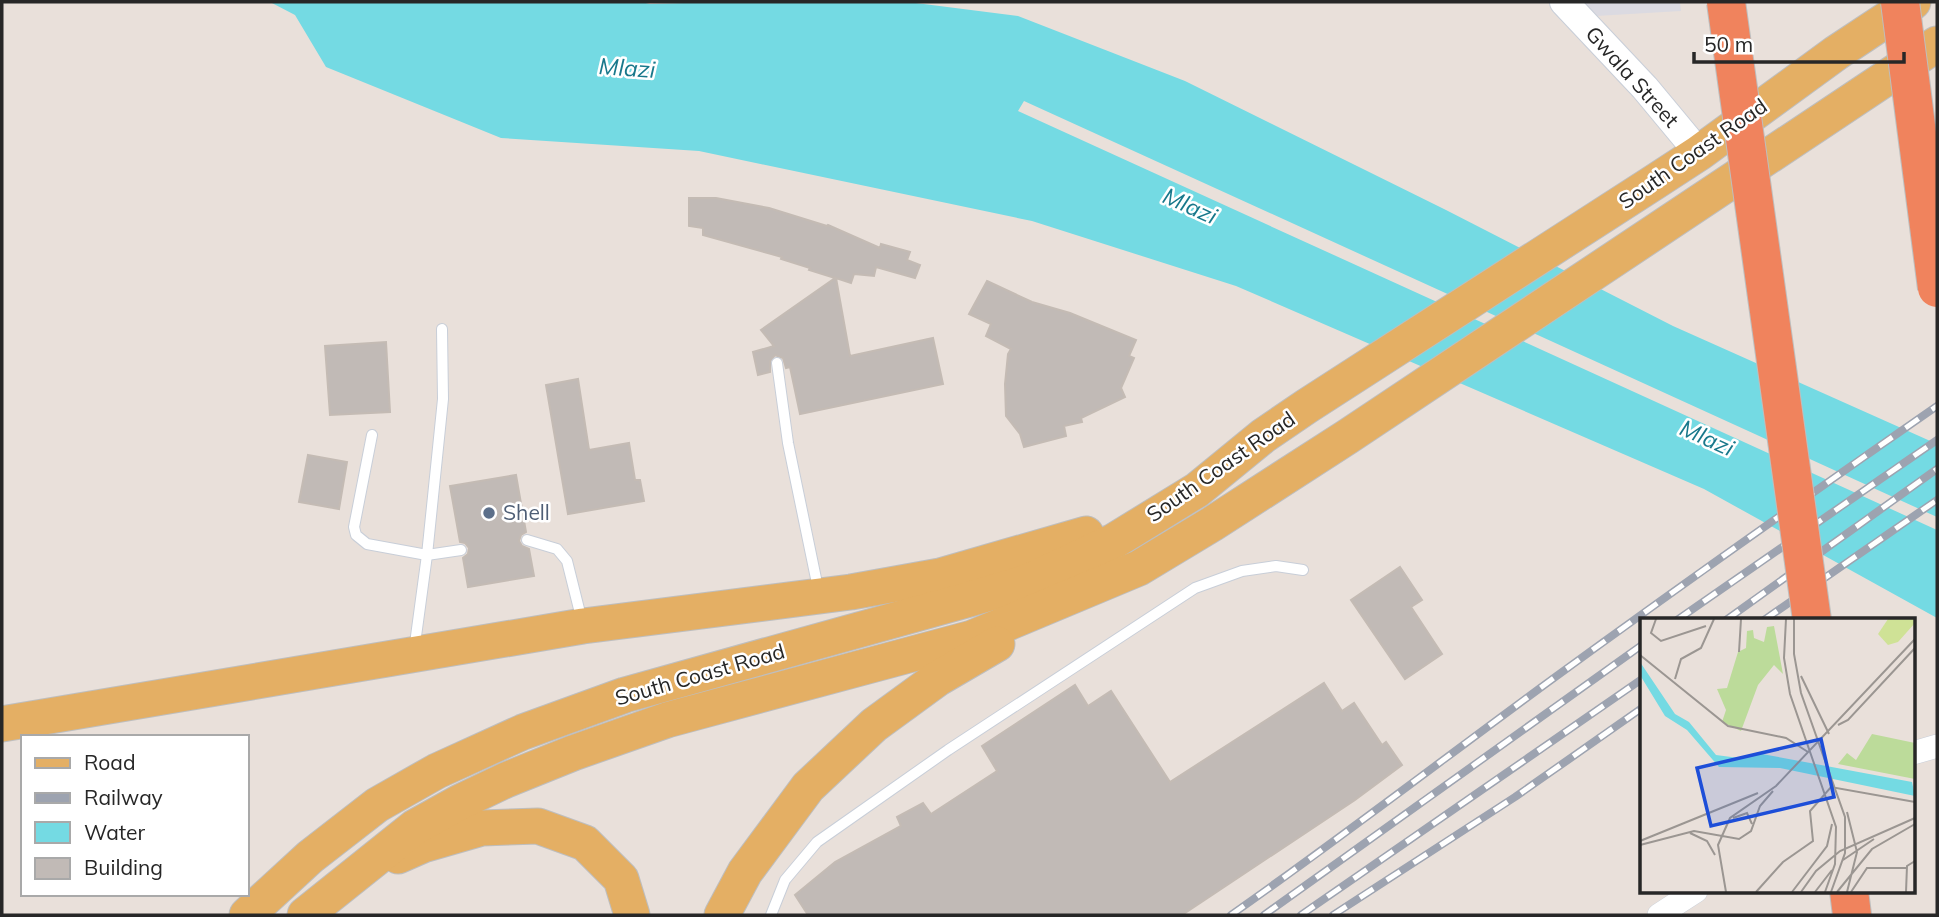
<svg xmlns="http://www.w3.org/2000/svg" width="1939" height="917" viewBox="0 0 1939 917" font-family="Mulish,sans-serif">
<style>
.industrial{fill:#dbdae1}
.water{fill:#74dae3}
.building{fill:#c1bab6;stroke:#c4bbb4;stroke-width:2}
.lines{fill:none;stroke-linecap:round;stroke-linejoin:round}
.service-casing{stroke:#c8ced8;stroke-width:12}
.minor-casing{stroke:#c8ced8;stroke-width:24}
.tertiary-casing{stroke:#c8ced8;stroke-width:30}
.primary-casing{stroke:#bebebe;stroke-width:37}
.motorway-casing{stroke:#bebebe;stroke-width:40}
.service{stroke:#fff;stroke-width:10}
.minor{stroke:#fff;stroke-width:23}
.tertiary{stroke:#fff;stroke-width:28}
.primary{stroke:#e4af64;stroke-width:35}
.motorway{stroke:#f0835d;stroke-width:38}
.rail-casing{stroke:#9da3b0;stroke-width:8}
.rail{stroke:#fff;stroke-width:5;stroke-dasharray:16;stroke-linecap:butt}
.motorway-bridge-casing{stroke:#bebebe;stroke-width:40;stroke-linecap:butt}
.motorway-bridge{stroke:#f0835d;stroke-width:38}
.service-dot{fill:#5c6f8a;stroke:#fff;stroke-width:2.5}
.labels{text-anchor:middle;stroke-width:5;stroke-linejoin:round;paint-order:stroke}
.street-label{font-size:21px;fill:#272727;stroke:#fff}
.service-label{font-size:21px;fill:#4e5e75;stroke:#fff;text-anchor:start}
.water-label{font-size:23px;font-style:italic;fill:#18788b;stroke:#fff}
.inset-road{fill:none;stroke:#9b9692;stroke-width:2}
.view{fill:#1d4ed8;fill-opacity:0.15;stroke:#1d4ed8;stroke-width:3.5}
.inset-edge{fill:none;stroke:#272727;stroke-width:3.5}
</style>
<rect width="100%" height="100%" fill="#e9e0da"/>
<polygon class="industrial" points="1565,2 1680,2 1681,11 1579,17"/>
<polygon class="water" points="270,2 641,2 650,4 718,2 908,2 1018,16 1185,81 1446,210 1673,326 1937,444 1937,517 1024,101 1018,111 1937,530 1937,618 1704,489 1236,286 1032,221 699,151 501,138 326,67 295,15"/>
<g class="building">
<polygon points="689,198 716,198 769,208 827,226 828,225 880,248 881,244 910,252 907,260 920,265 915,278 876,267 874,276 854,274 851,283 836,278 850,356 933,338 943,384 800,414 790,367 786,368 783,358 775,355 770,361 770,372 758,375 753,352 774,346 761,330 835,278 809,270 810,268 781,259 782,257 703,235 703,228 689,226"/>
<polygon points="987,281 1032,302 1070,313 1136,340 1129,356 1134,358 1121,388 1125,397 1081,418 1082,422 1064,426 1066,436 1024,447 1020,434 1006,416 1005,384 1008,354 1011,349 986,336 991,324 969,314"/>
<polygon points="386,342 390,412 330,415 325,346"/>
<polygon points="578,379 589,450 629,443 635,480 640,480 644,501 568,514 546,385"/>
<polygon points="308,455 347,462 339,509 299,502"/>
<polygon points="516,475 526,532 521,535 519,541 522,546 529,549 534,576 468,587 463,558 468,554 469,548 465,543 460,542 450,486"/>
<polygon points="1400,567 1422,600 1411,607 1442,654 1405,679 1351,600"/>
<polygon points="1324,683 1342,711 1354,703 1382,745 1386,742 1402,765 1355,800 1182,915 808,915 795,895 835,862 901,826 897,817 923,803 931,814 997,771 982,746 1075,685 1088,706 1111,691 1170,782"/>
</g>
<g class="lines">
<g class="service-casing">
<g id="service">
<polyline points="777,363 788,443 819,593"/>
<polyline points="372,435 354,527 356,535 367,544 427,555 443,399 442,329"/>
<polyline points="527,540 557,549 567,561 582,621"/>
<polyline points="414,651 427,555 461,550"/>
<polyline points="771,915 785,880 817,842 948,750 1195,588 1242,571 1276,566 1303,570"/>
</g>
</g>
<g class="minor-casing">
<g id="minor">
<polyline points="1913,753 1937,746"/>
<polyline points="1659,915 1696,891"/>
</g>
</g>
<g class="tertiary-casing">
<polyline id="tertiary" points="1564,2 1645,88 1699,153"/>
</g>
<g class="primary-casing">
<g id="primary">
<polyline points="2,724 583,626 851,592 940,576 1086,534"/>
<polyline points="398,856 423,845 482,828 538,826 585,843 621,879 632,915"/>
<polyline points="247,915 310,857 377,805 437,771 523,732 625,695 970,599 1027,582 1114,541 1197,490 1263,436 1307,406 1653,183 1699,153 1836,53 1913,2"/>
<polyline points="305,915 415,827 460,802 506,780 573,753 667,720 972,638 1139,568 1212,524 1347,437 1937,44"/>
<polyline points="722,915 745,872 808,787 874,725 937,679 997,644"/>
</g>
</g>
<g class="motorway-casing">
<polyline id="motorway" points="1849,891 1852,915"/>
</g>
<use href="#service" class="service"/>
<use href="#minor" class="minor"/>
<use href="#tertiary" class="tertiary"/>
<use href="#primary" class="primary"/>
<use href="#motorway" class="motorway"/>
<g class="rail-casing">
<g id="rail">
<polyline points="1677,620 1937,440"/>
<polyline points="1726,620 1937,469"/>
<polyline points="1764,620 1937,500"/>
<path d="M1231 915C1338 840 1442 760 1547 683 1676 589 1806 497 1937 406"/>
<polyline points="1264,915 1642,645"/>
<polyline points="1301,915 1642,679"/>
<polyline points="1333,915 1515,797 1642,708"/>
</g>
</g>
<use href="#rail" class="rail"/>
<g class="motorway-bridge-casing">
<g id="motorway-bridge">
<polyline points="1726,2 1812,620"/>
<polyline points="1900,2 1937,288"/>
</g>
</g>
<use href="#motorway-bridge" class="motorway-bridge"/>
</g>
<circle class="service-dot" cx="489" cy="513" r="7"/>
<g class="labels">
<g class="street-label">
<text transform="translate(1632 77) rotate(48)" y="7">Gwala Street</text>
<text transform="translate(1693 154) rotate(-35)" y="7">South Coast Road</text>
<text transform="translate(1221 467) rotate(-35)" y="7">South Coast Road</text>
<text transform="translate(700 675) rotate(-16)" y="7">South Coast Road</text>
</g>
<g class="service-label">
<text x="503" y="520">Shell</text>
</g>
<g class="water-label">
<text transform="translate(627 68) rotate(4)" y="8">Mlazi</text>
<text transform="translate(1190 206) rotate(24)" y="8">Mlazi</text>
<text transform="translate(1707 438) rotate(24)" y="8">Mlazi</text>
</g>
</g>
<g transform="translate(1640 618)">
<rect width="275" height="275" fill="#e9e0da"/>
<path d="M134 8 143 56 134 47 118 67 101 113 82 104 86 92 77 71 87 70 98 34 106 30 107 13 113 12 114 20 124 24 127 9ZM232 116 275 125V161L198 146 207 135 216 142Z" fill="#bcdb9a"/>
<path d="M248 1H275V5L258 24 248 27 238 16Z" fill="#cfe296"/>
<path d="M0 44 35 96 49 104 76 137 99 140 122 136 272 164 275 178 140 150 79 149 47 112 25 98 0 57Z" fill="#74dae3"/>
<path class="inset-road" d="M16 1 11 15 21 23 66 8M146 1 144 40 150 76 196 209 195 246 185 274M154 1V36L161 75 205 199V235L191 274M99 34 101 1M0 37 88 108 146 120 168 134M161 58 189 116M35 61 41 41 61 30 74 1M198 107 208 102 275 30M207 194 217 234 207 274M93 200 107 195 112 206M50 215 67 223 75 237M0 223 118 175M0 227 54 213 99 221 111 213 120 188 133 173M203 242 234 221M86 274 78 227 90 200 136 168 275 21M116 274 143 244 173 223 170 193 191 169 275 184M152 274 187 228 192 206M161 274 176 253 200 233 275 200M175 274 192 252M197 274 232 231 275 206M211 274 227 250H267M266 274 267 248 275 243"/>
<path class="view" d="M181 121 194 179 71 208 57 150Z"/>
<rect width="275" height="275" class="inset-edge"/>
</g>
<rect width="1939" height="917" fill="none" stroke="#272727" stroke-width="7"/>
<rect x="21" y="735" width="228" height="161" fill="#ffffff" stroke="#a9a9a9" stroke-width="2"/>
<rect x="35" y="758" width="35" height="10" fill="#e4af64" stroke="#a9a9a9" stroke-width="2"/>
<text x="84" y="770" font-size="21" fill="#272727">Road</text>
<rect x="35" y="793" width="35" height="10" fill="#9da3b0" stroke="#a9a9a9" stroke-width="2"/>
<text x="84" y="805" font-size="21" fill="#272727">Railway</text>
<rect x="35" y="822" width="35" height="21" fill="#74dae3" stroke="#a9a9a9" stroke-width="2"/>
<text x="84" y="840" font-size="21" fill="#272727">Water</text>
<rect x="35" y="858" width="35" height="21" fill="#c1bab6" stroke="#a9a9a9" stroke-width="2"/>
<text x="84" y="875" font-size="21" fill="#272727">Building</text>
<path d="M1694 52v10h210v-10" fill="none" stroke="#272727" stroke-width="3.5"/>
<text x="1704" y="52" font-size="21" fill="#272727" stroke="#ffffff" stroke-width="5" paint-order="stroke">50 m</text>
</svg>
